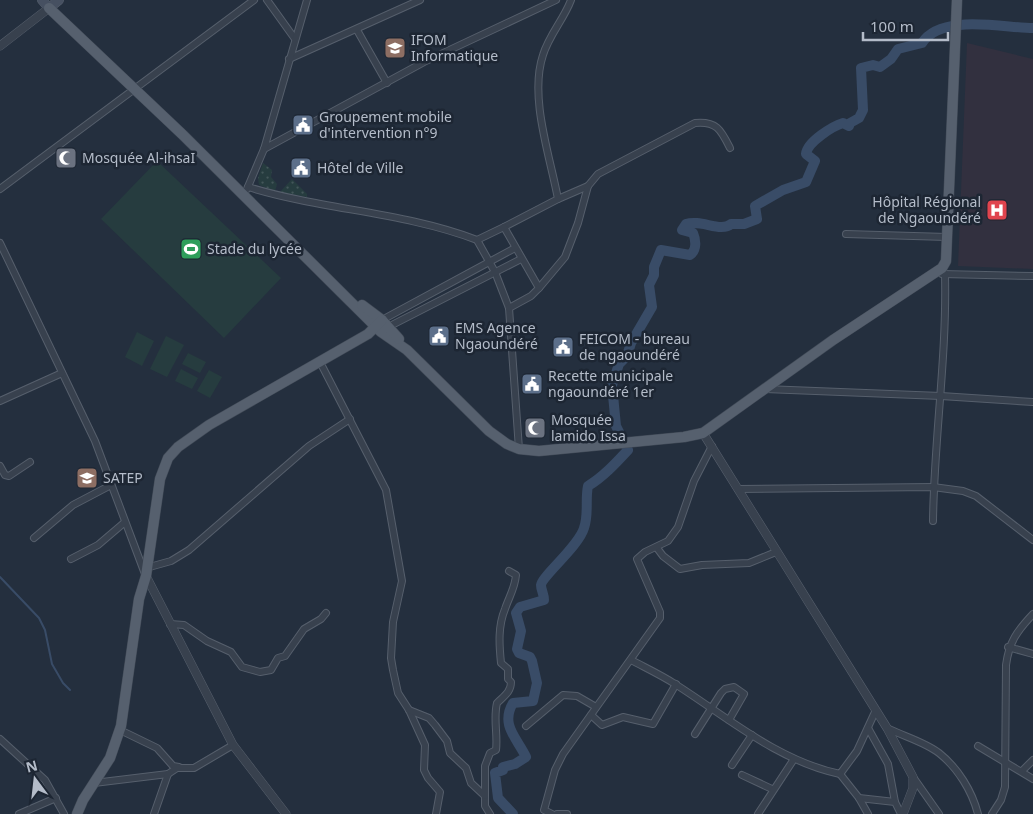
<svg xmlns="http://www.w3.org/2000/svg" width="1033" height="814" viewBox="0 0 1033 814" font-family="'Noto Sans',sans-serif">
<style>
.medical{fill:#32303f}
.green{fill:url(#green-dots)}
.pitch{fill:#263c3f}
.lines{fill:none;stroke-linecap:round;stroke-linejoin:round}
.stream{stroke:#394c67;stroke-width:2}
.river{stroke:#394c67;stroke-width:10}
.minor-casing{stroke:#565f6c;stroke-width:8}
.tertiary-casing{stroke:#565f6c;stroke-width:9}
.secondary-casing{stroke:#565f6c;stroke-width:10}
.primary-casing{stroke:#414a57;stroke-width:11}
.minor{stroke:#38414e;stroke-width:6}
.tertiary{stroke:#38414e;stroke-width:8}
.secondary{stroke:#465061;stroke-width:9}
.primary{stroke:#56606e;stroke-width:10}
.labels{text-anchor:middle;stroke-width:5;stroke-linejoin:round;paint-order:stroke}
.poi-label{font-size:14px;fill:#b4bcc9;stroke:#1d2633;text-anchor:start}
</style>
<defs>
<pattern id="green-dots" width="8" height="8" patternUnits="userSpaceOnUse" patternTransform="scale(1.25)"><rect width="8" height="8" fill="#263c3f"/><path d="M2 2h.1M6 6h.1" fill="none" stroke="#435659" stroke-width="1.8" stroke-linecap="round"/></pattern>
</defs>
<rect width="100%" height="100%" fill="#242f3e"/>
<polygon class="medical" points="967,43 1033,59 1033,269 958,266"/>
<g class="green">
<polygon points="263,163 272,170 271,177 277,184 275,191 259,185 258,178"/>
<polygon points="292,179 307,194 307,197 280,192"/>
</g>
<g class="pitch">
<polygon points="157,161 281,278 224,338 101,219"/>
<polygon points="137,332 154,341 142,366 125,357"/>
<polygon points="166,336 184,345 167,377 150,369"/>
<polygon points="188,353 206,362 200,373 182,364"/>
<polygon points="181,369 198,378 192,389 175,381"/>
<polygon points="209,370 222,377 210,398 197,391"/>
</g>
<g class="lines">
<polyline class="stream" points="0,577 39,618 45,630 52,664 63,683 70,690"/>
<path class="river" d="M513 814 498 798 495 773 503 770V767L515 764 526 757C517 738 500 725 513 703L533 701 537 683 532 661 530 657 519 653 517 649 521 631 516 613 520 607 544 600C544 594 541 590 541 585 542 576 579 546 584 528 589 514 585 500 588 486 603 477 616 463 628 450L616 426 612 385 619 364 627 356 631 343 652 307 649 285 654 275V267L661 250 690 255C697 250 696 240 693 233L682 230 686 224C701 219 721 233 731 224H744L757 219 755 206 783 190 806 182 815 161 806 154C807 142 833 126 843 123L849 126 850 123 859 118 863 110 861 68 873 65 880 67 891 59 898 49 922 43C941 13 1004 28 1033 28"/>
<g class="minor-casing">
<g id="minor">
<polyline points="267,0 295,39"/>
<polyline points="357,30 387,83"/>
<polyline points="289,59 420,0"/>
<polyline points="264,149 424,62 556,0"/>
<path d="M248 187C323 210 404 212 477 240L495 272 509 308 519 449"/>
<polyline points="0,189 254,0"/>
<polyline points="247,189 264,149 307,0"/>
<path d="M558 199 588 186 598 174 695 123C717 121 721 130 730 148"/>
<path d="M504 227 558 199C550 156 529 97 543 55 549 35 564 19 571 0"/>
<polyline points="846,234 947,237"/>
<polyline points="477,240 504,227 539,288 531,296 509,308"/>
<polyline points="0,243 95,441 145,574"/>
<polyline points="942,274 1033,276"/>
<polyline points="539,288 565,257 578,223 588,186"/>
<polyline points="382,320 515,248"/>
<polyline points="388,327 521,259"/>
<polyline points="320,362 386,490 402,581 393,622 391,658 393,670 398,693 409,710 425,745 424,770 428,778 440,792 436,814"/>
<polyline points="765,389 941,396 1033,402"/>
<polyline points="0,401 62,373"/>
<polyline points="0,466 5,475 9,476 30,462"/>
<polyline points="738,489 933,487 963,491 976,496 1033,540"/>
<path d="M933 521C934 439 947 357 945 274"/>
<polyline points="34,538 73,505 111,485"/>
<polyline points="657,548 663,556 680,569 702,565 749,563 776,552"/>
<polyline points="71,559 98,545 125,522"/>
<polyline points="146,568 171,561 189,550 309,446 350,419"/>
<polyline points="170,624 184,625 207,641 231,652 242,667 260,672 271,670 278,658 285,656 304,629 321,619 326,613"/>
<polyline points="1008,647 1033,654"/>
<path d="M631 660C646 668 661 675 675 684 727 717 778 761 840 774L857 751 875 712"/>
<polyline points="409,710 429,718 435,725 447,741 450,753 466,768 471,783 485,796 485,806 490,814"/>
<polyline points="591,715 602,725 623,717 653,724 676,684"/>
<polyline points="526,726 563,695 577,696 596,707"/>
<polyline points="868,728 888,764 895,802"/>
<path d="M887 728C903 736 925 742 939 753 958 768 972 791 978 814"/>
<polyline points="120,730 157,748 173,766 179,767"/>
<polyline points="695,734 721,693 725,689 734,687 744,694 729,720"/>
<polyline points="0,739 45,780 64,814"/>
<polyline points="978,746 1033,779"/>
<polyline points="732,765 752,735"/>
<polyline points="1022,771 1033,760"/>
<polyline points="840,774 859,798 895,802 901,814"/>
<polyline points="742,775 772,789"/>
<polyline points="913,777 939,814"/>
<polyline points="94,783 168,774"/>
<path d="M485 796V766L490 753 496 750C498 734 493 719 497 703 504 696 511 692 511 682L508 679V669L501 663C499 644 498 626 505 609 509 597 515 588 516 575L509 571"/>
<polyline points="859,798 868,814"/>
<polyline points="19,814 56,798"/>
<polyline points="154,814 168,774 177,768 194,768 233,745"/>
<polyline points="552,814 544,810 555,770 563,754 660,618 660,612 637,559 645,552 668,541 678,527 694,481 712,446"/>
<polyline points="557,814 567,814"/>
<polyline points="758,814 794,759"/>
<path d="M992 814 1001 800 1005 787 1006 665C1009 642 1017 631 1033 614"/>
</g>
</g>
<g class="tertiary-casing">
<g id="tertiary">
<polyline points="0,46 49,8"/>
<polyline points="703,433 887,728 913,777 913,788 903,814"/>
<polyline points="146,576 233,745 286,814"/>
</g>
</g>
<g class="secondary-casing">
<polyline id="secondary" points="42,0 49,8 59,0"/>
</g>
<g class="primary-casing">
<g id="primary">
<polyline points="49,8 183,135 381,332 407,350 489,431 507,444 519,449 539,451 684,437 703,433 833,340 942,268 946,261 957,0"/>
<polyline points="362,305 382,320 399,339"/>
<polyline points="77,814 83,800 110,758 121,726 139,599 146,576 160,479 168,458 178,447 209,425 368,334 382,320"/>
</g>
</g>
<use href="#minor" class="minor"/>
<use href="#tertiary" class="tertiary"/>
<use href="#secondary" class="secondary"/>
<use href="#primary" class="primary"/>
</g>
<defs>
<g id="university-square" transform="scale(1.125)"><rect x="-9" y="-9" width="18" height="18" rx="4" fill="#8d6e63" stroke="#1d2633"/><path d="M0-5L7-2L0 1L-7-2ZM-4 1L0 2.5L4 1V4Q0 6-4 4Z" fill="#fff"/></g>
<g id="civic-square" transform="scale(1.125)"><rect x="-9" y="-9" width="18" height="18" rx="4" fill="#5c6f8a" stroke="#1d2633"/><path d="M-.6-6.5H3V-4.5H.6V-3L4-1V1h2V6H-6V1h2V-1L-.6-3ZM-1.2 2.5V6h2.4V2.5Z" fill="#fff"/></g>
<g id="mosque-square" transform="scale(1.125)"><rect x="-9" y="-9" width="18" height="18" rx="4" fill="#6b7280" stroke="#1d2633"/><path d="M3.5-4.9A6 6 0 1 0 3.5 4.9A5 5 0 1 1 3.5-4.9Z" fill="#fff"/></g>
<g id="hospital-square" transform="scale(1.125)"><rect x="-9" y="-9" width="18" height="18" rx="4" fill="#e0444e" stroke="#1d2633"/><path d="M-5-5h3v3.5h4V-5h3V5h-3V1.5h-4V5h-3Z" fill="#fff"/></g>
<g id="stadium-square" transform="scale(1.125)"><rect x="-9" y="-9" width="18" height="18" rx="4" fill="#2e9e5b" stroke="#1d2633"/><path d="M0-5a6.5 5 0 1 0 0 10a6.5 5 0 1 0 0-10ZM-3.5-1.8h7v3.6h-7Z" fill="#fff"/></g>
</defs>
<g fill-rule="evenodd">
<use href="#university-square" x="395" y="48"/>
<use href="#civic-square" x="303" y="125"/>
<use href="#mosque-square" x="66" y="158"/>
<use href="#civic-square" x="301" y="168"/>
<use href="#hospital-square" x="997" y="210"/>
<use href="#stadium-square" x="191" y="249"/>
<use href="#civic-square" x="439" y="336"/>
<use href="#civic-square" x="563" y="347"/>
<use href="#civic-square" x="532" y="384"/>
<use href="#mosque-square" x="535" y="428"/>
<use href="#university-square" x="87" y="478"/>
</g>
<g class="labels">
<g class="poi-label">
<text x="411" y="45">IFOM<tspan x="411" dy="16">Informatique</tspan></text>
<text x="319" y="122">Groupement mobile<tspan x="319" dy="16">d'intervention n°9</tspan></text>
<text x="82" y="163">Mosquée Al-ihsaI</text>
<text x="317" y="173">Hôtel de Ville</text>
<text x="981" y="207" text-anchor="end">Hôpital Régional<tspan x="981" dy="16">de Ngaoundéré</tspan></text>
<text x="207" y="254">Stade du lycée</text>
<text x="455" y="333">EMS Agence<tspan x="455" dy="16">Ngaoundéré</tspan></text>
<text x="579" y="344">FEICOM - bureau<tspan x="579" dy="16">de ngaoundéré</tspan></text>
<text x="548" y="381">Recette municipale<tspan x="548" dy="16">ngaoundéré 1er</tspan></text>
<text x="551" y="425">Mosquée<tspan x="551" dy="16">lamido Issa</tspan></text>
<text x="103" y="483">SATEP</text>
</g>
</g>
<g transform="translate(35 779) rotate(345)" stroke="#1d2633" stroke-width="4" paint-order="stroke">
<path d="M0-4L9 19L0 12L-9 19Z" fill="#b4bcc9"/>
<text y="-8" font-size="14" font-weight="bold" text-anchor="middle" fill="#b4bcc9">N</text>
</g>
<path d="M863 32v8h85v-8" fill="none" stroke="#b4bcc9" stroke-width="2.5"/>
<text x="870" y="32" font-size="15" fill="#b4bcc9" stroke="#1d2633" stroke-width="4" paint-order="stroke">100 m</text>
</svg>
